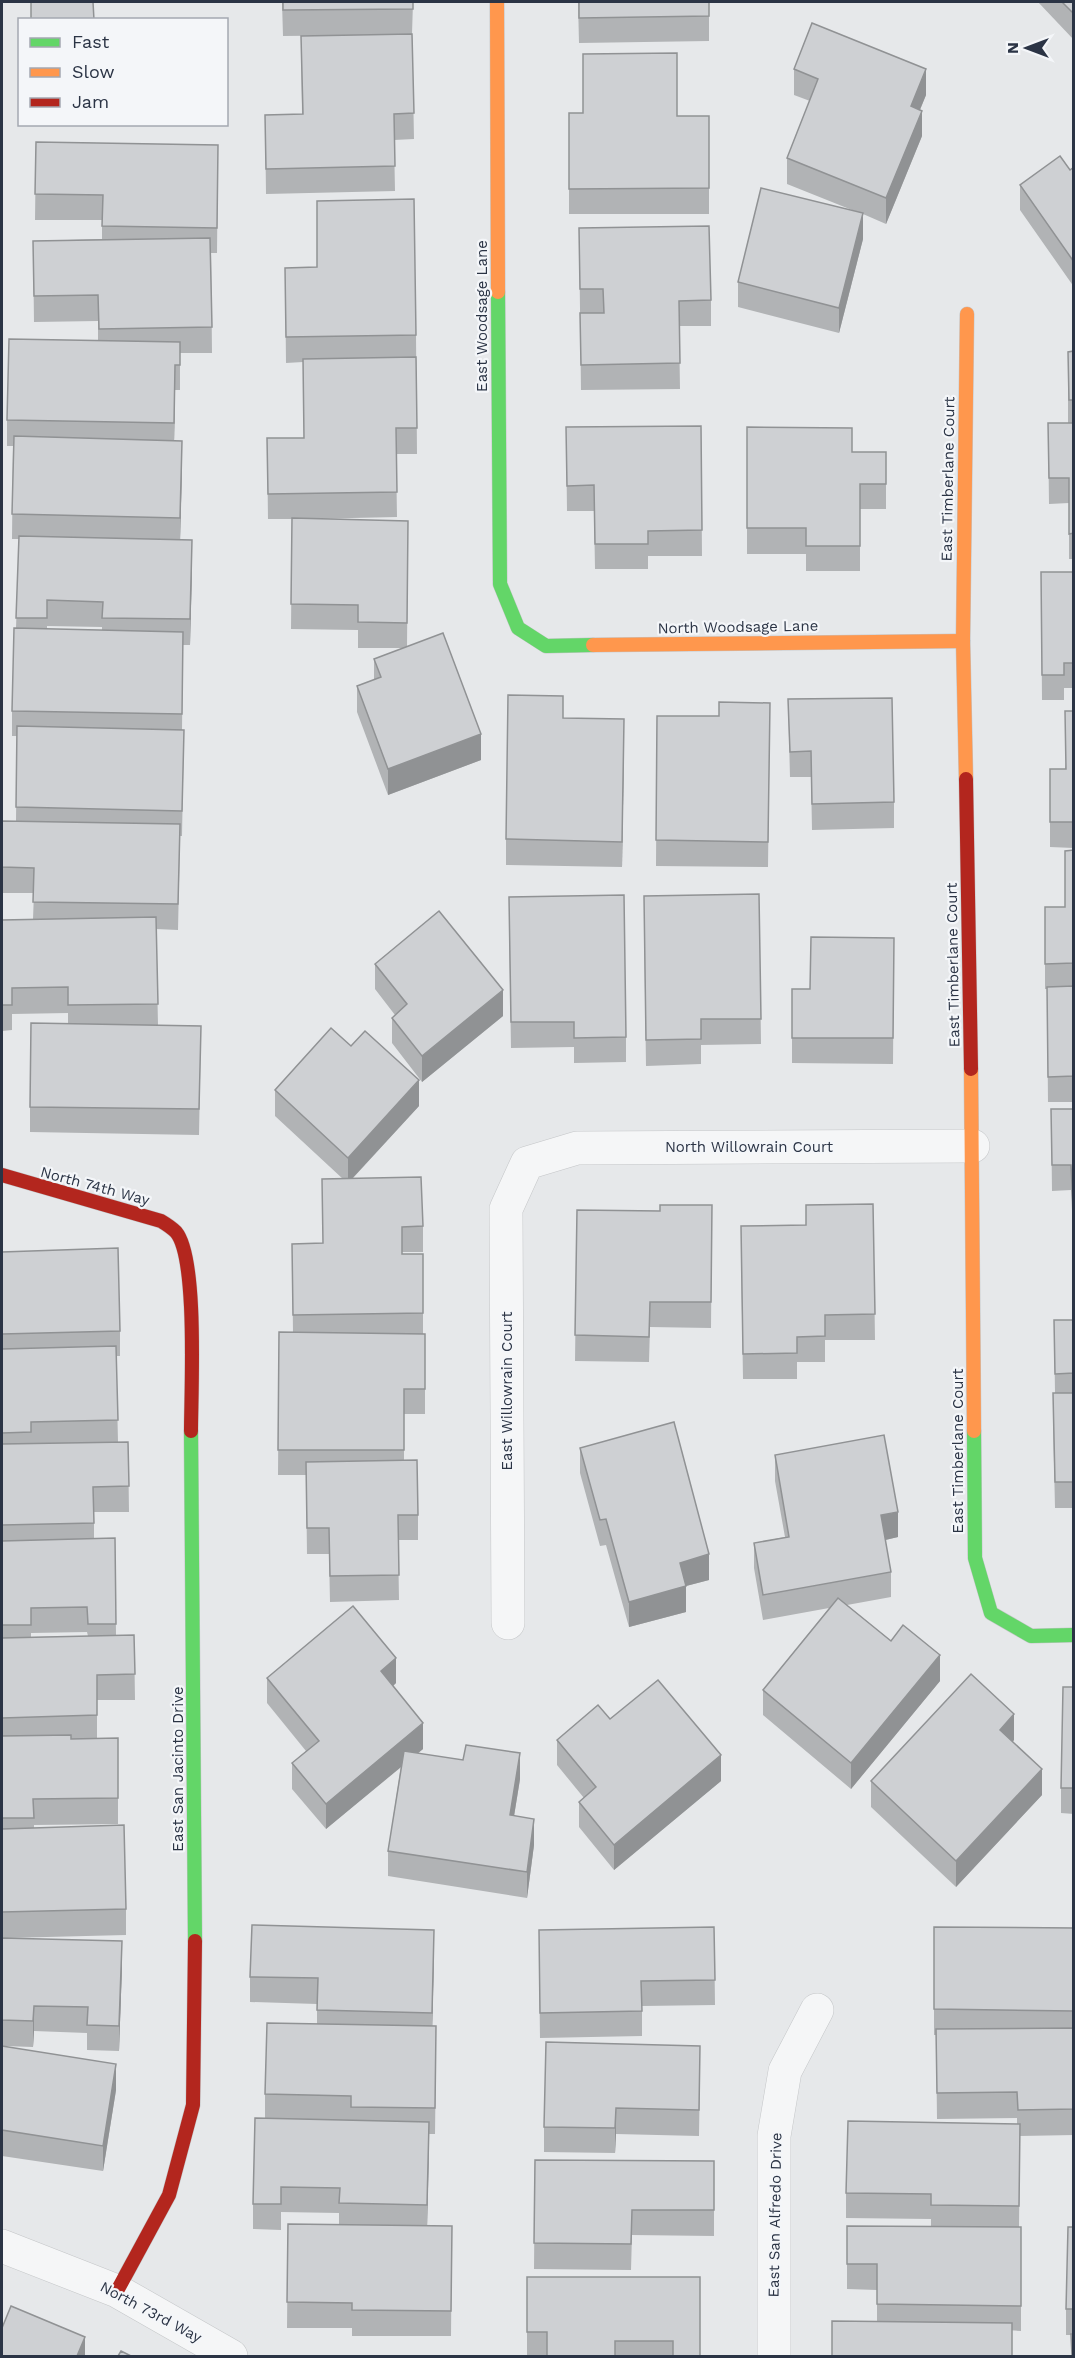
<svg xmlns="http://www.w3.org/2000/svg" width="1075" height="2358" viewBox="0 0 1075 2358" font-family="'Work Sans',sans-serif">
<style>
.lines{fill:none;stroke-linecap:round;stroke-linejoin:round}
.street-casing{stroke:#c4c6c8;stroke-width:34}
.fast-casing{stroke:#c4c6c8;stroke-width:15}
.slow-casing{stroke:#c4c6c8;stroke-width:15}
.jam-casing{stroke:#c4c6c8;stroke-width:15}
.street{stroke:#f5f6f7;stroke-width:33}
.fast{stroke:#63d668;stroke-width:14}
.slow{stroke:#ff974d;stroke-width:14}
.jam{stroke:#b3261e;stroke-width:14}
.wall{fill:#b1b3b5;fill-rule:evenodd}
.shaded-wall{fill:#909294}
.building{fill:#ced0d3;stroke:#909294;stroke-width:1.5}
.labels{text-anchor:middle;stroke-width:4.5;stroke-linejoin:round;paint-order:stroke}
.street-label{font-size:15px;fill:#2b3445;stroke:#f4f6f9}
</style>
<rect width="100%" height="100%" fill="#e6e8ea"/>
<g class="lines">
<g class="street-casing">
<g id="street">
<polyline points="508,1623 506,1209 527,1163 577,1148 973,1146"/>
<polyline points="2,2246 117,2291 231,2356"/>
<polyline points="774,2356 774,2136 785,2071 817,2010"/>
</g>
</g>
<g class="fast-casing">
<g id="fast">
<polyline points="498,292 500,584 518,628 546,646 593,645"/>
<polyline points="191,1431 195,1941"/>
<polyline points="974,1431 975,1558 991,1613 1031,1636 1074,1635"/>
</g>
</g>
<g class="slow-casing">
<g id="slow">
<polyline points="497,2 498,292"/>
<polyline points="593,645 963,641"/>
<polyline points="966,779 963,641 967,314"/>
<polyline points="971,1069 974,1431"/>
</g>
</g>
<g class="jam-casing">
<g id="jam">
<polyline points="966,779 971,1069"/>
<path d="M2 1175 161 1221C166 1224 172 1228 176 1232 198 1258 191 1393 191 1431"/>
<polyline points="117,2291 169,2195 193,2105 195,1941"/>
</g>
</g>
<use href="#street" class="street"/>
<use href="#fast" class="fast"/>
<use href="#slow" class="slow"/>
<use href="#jam" class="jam"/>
</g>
<g class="wall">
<polygon points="282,2 413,2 412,34 414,139 394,140 395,191 266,194 265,115 302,114 301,36 378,35 283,36"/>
<polygon points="578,2 709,2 709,41 579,43"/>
<polygon points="1038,2 1074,2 1074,40"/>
<polygon points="794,69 926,95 920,110 922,136 886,224 863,214 863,239 839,333 738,307 738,282 857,212 787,184 787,158 810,101 794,95"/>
<polygon points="569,113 677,116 709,116 709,214 569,214"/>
<path d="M36 142 218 145 217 253H211L212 353H180V390H175L174 440 182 466 180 540 192 566 190 645H183L182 730H184L182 836H180L178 930 156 929 158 1025 201 1026 199 1135 30 1132V1107L68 1024V1013L12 1014V1030L2 1031V920L33 919 34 893H2V821H16L17 736H12V711L16 628 19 539H12L13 446H7V420L98 340V321L34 322 33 241 102 239V220H35ZM47 626 102 627V630L47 629Z"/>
<polygon points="1074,167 1074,287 1020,210 1020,185 1070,170"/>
<polygon points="579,228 711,300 711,326 679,326 680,389 581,390"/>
<polygon points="285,268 416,335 417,454 396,454 397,517 307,519 408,521 407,647 481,760 388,795 357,712 357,686 374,680 374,659 403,648 358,648 358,630 291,629 292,519 268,519 267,438 304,438 303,362 286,363"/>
<polygon points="1074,351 1074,559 1069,559 1069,503 1049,504 1048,423 1068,423 1068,352"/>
<polygon points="701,426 702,556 648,556 648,569 595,569 594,511 567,511 566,427"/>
<polygon points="747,427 852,452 886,452 886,509 860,509 860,571 806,571 806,554 747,554"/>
<polygon points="1041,572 1074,572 1074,688 1064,688 1064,700 1042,700"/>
<polygon points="788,699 894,802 894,828 812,830 811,777 790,777"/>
<polygon points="770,703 768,867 656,866 657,716 719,716"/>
<polygon points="1074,711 1074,848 1050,847 1050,769 1065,769"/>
<polygon points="624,745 622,867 506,865 506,839"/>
<polygon points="1074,850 1074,1102 1048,1102 1047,989 1045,989 1045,907 1065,907"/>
<polygon points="759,894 761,1044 701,1045 701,1064 646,1066 644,921"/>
<polygon points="509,922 626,1037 626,1062 574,1063 574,1047 511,1048"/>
<polygon points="894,938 893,1064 792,1063 792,989 810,989"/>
<polygon points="375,964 503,1016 422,1082 392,1043 392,1018 395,1015 375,989"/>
<polygon points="275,1090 419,1106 353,1178 423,1226 423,1252 402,1252 402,1254 423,1254 423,1334 425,1334 425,1414 404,1414 404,1460 418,1515 418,1540 398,1540 399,1600 330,1602 329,1554 307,1554 306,1475 278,1475 279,1332 293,1333 292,1244 323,1243 343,1179 275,1116"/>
<polygon points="1051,1109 1074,1109 1074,1252 1071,1190 1052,1191"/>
<polygon points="873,1204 875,1340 825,1340 825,1362 797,1362 797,1379 743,1379 741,1252 806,1225"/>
<polygon points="712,1205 711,1328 650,1327 649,1362 575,1361 577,1210 660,1211"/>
<path d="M2 1252 120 1331V1356H116L118 1442H128L129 1512H94V1539L115 1538 116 1635H134L135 1700H97V1739L118 1738V1824L34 1825V1828L126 1909V1935L7 1938 122 1967 119 2051 87 2050V2033L34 2031 33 2047 4 2046 116 2090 103 2171 2 2156ZM87 1632 88 1636 31 1637V1633Z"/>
<polygon points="1054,1320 1074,1320 1074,1508 1055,1508 1053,1419 1053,1393 1055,1393"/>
<polygon points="580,1448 709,1580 686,1586 686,1612 629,1627 606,1545 600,1546 580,1473"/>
<polygon points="775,1455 898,1537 885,1540 891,1572 891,1597 847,1605 940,1681 851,1789 763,1715 763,1690 829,1608 763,1620 754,1568 754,1543 785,1537 775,1481"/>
<polygon points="267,1678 396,1683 393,1686 423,1749 418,1753 520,1779 514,1816 534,1845 527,1898 388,1876 388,1851 401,1766 326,1829 292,1789 292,1763 306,1751 267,1703"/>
<polygon points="1074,1687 1074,1814 1061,1813 1061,1788"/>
<polygon points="610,1719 721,1781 614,1870 579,1827 579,1802 584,1798 557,1765 557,1740"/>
<polygon points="1014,1740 1013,1742 1042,1795 956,1887 871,1807 871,1781"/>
<polygon points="714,1927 715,2005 642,2006 642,2036 540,2038 539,1955"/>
<polygon points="934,1927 1074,1928 1074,2135 1020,2136 1019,2227 1021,2227 1021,2331 877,2321 877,2290 847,2289 847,2226 931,2226 931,2219 846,2218 846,2193 1017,2124 1017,2118 937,2119 936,2035 934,2035"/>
<polygon points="434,1955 432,2026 436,2052 435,2134 429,2134 427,2226 452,2226 451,2336 352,2336 352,2328 287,2328 288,2224 339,2225 339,2213 281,2212 281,2230 253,2229 253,2204 265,2119 265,2094 317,2024 317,2004 250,2002 250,1977"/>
<polygon points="700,2071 699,2136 616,2134 615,2153 544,2152 544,2127"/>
<polygon points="535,2160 714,2161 714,2236 632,2235 631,2270 534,2269"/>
<polygon points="1074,2227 1074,2356 1071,2335 1066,2335 1066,2309"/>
<rect x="527" y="2277" width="173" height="79"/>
</g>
<g class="shaded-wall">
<polygon points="926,69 926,95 911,131 911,106"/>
<polygon points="922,111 922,136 886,224 886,198"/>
<polygon points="863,213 863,239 839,333 839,308"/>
<polygon points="175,365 175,390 174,448 174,423"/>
<polygon points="182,441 182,466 180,543 180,518"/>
<polygon points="192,540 192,566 190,645 190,619"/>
<polygon points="624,719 624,745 622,867 622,842"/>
<polygon points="481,734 481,760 388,795 388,769"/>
<polygon points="503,990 503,1016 422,1082 422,1056"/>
<polygon points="419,1080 419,1106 348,1183 348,1158"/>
<polygon points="898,1512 898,1537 881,1541 881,1515"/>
<polygon points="709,1554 709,1580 686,1586 686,1612 629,1627 629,1602 680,1563"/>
<polygon points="940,1655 940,1681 851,1789 851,1763"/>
<polygon points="396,1658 396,1683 381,1697 381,1671"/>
<polygon points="1014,1714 1014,1740 1000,1755 1000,1730"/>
<polygon points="423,1723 423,1749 326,1829 326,1804"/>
<polygon points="520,1753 520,1779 510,1841 510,1815"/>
<polygon points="721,1755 721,1781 614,1870 614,1845"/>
<polygon points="1042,1769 1042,1795 956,1887 956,1861"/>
<polygon points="534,1819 534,1845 527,1898 527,1872"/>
<polygon points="434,1930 434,1955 432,2039 432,2013"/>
<polygon points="122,1941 122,1967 119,2051 119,2026"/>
<polygon points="34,2006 34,2031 33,2047 33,2021"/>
<polygon points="116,2064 116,2090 103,2171 103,2146"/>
<polygon points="616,2108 616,2134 615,2153 615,2128"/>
<polygon points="429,2122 429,2148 427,2230 427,2205"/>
<polygon points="85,2337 85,2356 77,2356"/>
</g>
<g class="building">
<polygon points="31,2 93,2 94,20 31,20"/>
<polygon points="283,2 413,2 413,9 283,10"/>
<polygon points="579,2 709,2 709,16 579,18"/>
<polygon points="1062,2 1074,2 1074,14"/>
<polygon points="812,23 926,69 911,106 922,111 886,198 787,158 818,79 794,69"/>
<polygon points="412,34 414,113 394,114 395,166 266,169 265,115 303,114 301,36"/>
<polygon points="677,53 677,116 709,116 709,188 569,189 569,113 583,113 583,54"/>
<polygon points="36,142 218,145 217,228 102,226 103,195 35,194"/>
<polygon points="1060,156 1070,170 1074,167 1074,262 1020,185"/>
<polygon points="761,188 863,213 839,308 738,282"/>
<polygon points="414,199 416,335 286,337 285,268 317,267 317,201"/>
<polygon points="709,226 711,300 679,301 680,363 581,365 580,313 604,313 603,289 580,289 579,228"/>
<polygon points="210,238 212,327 99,329 98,295 34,296 33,241"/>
<polygon points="9,339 180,342 180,365 175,365 174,423 7,420"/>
<polygon points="1074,351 1074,400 1069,400 1068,352"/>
<polygon points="416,357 417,428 396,428 397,492 268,494 267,438 304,438 303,359"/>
<polygon points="1048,423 1074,423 1074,533 1069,534 1069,478 1049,478"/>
<polygon points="701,426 702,530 648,531 648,544 595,544 594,485 567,486 566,427"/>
<polygon points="747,427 852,428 852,452 886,452 886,484 860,484 860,546 806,546 806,528 747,528"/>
<polygon points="14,436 182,441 180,518 12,514"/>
<polygon points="292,518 408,521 407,623 358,622 358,605 291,604"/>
<polygon points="19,536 192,540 190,619 102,618 103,602 47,600 47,618 16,618"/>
<polygon points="1041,572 1074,572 1074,663 1064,663 1064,675 1042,675"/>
<polygon points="14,628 183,632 182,714 12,711"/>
<polygon points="443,633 481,734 388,769 357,686 381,677 374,659"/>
<polygon points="508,695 563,696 563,718 624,719 622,842 506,839"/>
<polygon points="892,698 894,802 812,804 811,751 790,752 788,699"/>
<polygon points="719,702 770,703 768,842 656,840 657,716 719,716"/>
<polygon points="1065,711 1074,711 1074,822 1050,822 1050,769 1066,769"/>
<polygon points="17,726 184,730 182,811 16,807"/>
<polygon points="2,821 180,824 178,904 33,902 34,868 2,867"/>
<polygon points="1074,850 1074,963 1045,964 1045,907 1065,907 1065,851"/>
<polygon points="759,894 761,1019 701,1019 701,1039 646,1040 644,896"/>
<polygon points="624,895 626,1037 574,1038 574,1022 511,1022 509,897"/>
<polygon points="439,911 503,990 422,1056 392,1018 407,1004 375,964"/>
<polygon points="156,917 158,1004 68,1005 68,987 12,988 12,1005 2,1005 2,920"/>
<polygon points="811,937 894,938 893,1038 792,1038 792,989 810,989"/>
<polygon points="1074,986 1074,1076 1048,1077 1047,987"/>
<polygon points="31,1023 201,1026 199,1109 30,1107"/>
<polygon points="331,1028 351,1046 365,1031 419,1080 348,1158 275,1090"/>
<polygon points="1051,1109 1074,1109 1074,1227 1071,1165 1052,1165"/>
<polygon points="421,1177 423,1226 402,1227 402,1254 423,1254 423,1313 293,1315 292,1244 323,1243 322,1179"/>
<polygon points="873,1204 875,1314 825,1315 825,1336 797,1337 797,1353 743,1354 741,1226 806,1225 806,1205"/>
<polygon points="660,1205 712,1205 711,1302 650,1302 649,1337 575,1335 577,1210 660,1211"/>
<polygon points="118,1248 120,1331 2,1334 2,1252"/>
<polygon points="1054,1320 1074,1320 1074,1373 1055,1374"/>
<polygon points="279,1332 425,1334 425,1389 404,1389 404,1450 278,1450"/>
<polygon points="116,1346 118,1420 31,1422 31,1432 2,1433 2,1349"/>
<polygon points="1053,1393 1074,1393 1074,1482 1055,1482"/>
<polygon points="674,1422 709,1554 680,1563 686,1586 629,1602 606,1519 600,1520 580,1448"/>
<polygon points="884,1435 898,1512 881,1515 891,1572 763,1595 754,1543 789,1537 775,1455"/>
<polygon points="128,1442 129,1486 93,1487 94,1523 2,1525 2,1444"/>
<polygon points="417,1460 418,1515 398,1515 399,1575 330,1576 329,1528 307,1528 306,1462"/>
<polygon points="115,1538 116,1624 88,1624 87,1607 31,1608 31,1625 2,1625 2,1541"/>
<polygon points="838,1598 891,1641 903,1625 940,1655 851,1763 763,1690"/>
<polygon points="353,1606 396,1658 381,1671 423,1723 326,1804 292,1763 319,1741 267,1678"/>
<polygon points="134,1635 135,1674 97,1675 97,1715 2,1718 2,1638"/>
<polygon points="971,1674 1014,1714 1000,1730 1042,1769 956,1861 871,1781"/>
<polygon points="658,1680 721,1755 614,1845 579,1802 596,1787 557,1740 598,1705 610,1719"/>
<polygon points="1063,1687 1074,1687 1074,1788 1061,1788"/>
<polygon points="71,1735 71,1739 118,1738 118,1798 33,1799 34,1818 2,1818 2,1736"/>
<polygon points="466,1745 520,1753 510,1815 534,1819 527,1872 388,1851 404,1751 463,1760"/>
<polygon points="124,1825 126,1909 2,1912 2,1829"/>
<polygon points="252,1925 434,1930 432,2013 317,2010 318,1978 250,1977"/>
<polygon points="714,1927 715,1980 641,1981 642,2011 540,2013 539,1930"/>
<polygon points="934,1927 1074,1928 1074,2011 934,2009"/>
<polygon points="2,1938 122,1941 119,2026 87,2025 88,2007 34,2006 33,2021 2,2020"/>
<polygon points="267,2023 436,2026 435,2108 351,2107 351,2096 265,2094"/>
<polygon points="1074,2028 1074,2109 1018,2110 1017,2092 937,2093 936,2029"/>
<polygon points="546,2042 700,2046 699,2110 616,2108 615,2128 544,2127"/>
<polygon points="2,2046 116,2064 103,2146 2,2130"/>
<polygon points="255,2118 429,2122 427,2205 339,2203 340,2188 281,2187 281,2204 253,2204"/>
<polygon points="848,2121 1020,2124 1019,2206 931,2205 931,2194 846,2193"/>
<polygon points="535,2160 714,2161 714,2210 632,2210 631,2244 534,2243"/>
<polygon points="288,2224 452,2226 451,2311 352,2310 352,2303 287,2302"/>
<polygon points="847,2226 1021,2227 1021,2306 877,2304 877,2264 847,2264"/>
<polygon points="1068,2227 1074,2227 1074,2309 1066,2309"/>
<polygon points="527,2277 700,2277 700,2356 673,2356 673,2341 615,2341 615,2356 547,2356 547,2332 527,2332"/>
<polygon points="11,2306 85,2337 77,2356 2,2356 2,2328"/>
<polygon points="832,2321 1012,2323 1012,2356 832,2356"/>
<polygon points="1071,2334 1074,2334 1074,2356 1072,2356"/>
<polygon points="121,2351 131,2356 118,2356"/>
</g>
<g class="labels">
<g class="street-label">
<text transform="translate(482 316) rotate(-90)" y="5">East Woodsage Lane</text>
<text transform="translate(948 479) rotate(-89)" y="5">East Timberlane Court</text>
<text transform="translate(738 627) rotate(-1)" y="5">North Woodsage Lane</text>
<text transform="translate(953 965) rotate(-91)" y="5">East Timberlane Court</text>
<text x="749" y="1152">North Willowrain Court</text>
<text transform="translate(95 1186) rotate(15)" y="5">North 74th Way</text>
<text transform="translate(507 1391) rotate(-90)" y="5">East Willowrain Court</text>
<text transform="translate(958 1451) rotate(-90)" y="5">East Timberlane Court</text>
<text transform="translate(178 1769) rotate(-90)" y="5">East San Jacinto Drive</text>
<text transform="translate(775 2215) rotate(-89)" y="5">East San Alfredo Drive</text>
<text transform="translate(151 2312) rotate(28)" y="5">North 73rd Way</text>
</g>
</g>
<rect width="1075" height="2358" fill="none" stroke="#2b3445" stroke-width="6"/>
<rect x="18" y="18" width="210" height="108" fill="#f4f6f9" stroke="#a4a8b1" stroke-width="1.5"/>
<rect x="30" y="38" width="30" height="9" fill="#63d668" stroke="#a4a8b1" stroke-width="1.5"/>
<text x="72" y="48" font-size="18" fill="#2b3445">Fast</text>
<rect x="30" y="68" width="30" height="9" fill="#ff974d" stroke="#a4a8b1" stroke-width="1.5"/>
<text x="72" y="78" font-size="18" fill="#2b3445">Slow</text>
<rect x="30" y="98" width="30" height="9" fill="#b3261e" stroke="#a4a8b1" stroke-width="1.5"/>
<text x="72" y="108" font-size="18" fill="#2b3445">Jam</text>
<g transform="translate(1027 48) rotate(270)" stroke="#f4f6f9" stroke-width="4.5" paint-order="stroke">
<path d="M0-4.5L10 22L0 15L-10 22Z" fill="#2b3445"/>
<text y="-9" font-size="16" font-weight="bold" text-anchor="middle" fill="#2b3445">N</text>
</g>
</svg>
